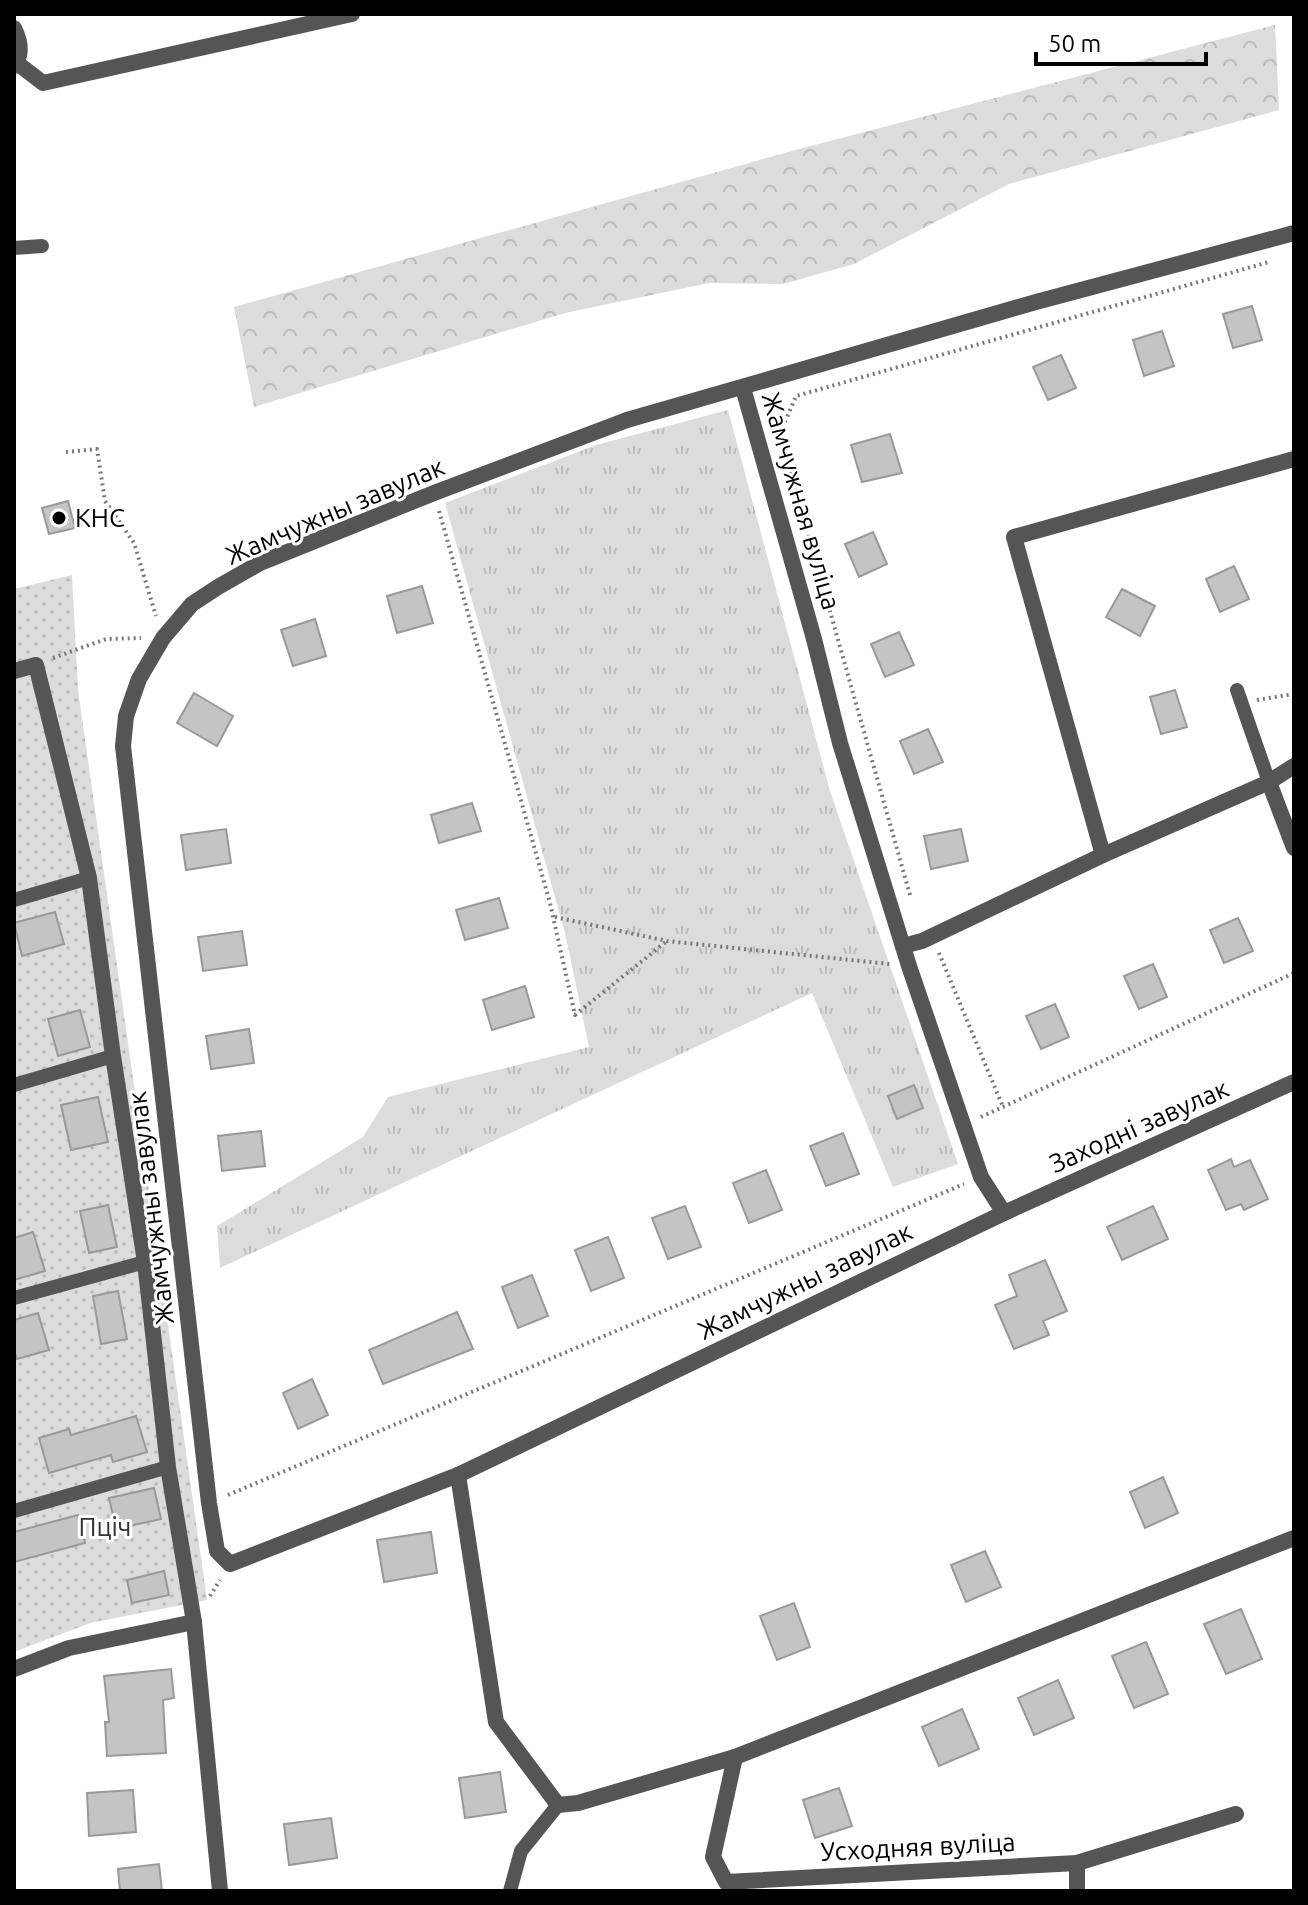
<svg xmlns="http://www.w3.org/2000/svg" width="1308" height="1905" viewBox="0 0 1308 1905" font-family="Ubuntu,sans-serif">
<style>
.grass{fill:url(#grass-tufts)}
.forest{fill:url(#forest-crowns)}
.garden{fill:url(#garden-dots)}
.building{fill:#c4c4c4;stroke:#999;stroke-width:2}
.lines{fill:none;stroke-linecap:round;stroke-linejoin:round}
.path{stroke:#777;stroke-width:4;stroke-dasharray:2 4;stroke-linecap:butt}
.lane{stroke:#555;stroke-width:14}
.street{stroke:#555;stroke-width:16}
.poi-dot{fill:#000;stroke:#fff;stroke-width:3}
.labels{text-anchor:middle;stroke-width:6;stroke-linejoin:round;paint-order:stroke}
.street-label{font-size:26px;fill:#000;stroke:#fff}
.poi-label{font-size:26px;fill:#000;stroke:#fff;text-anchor:start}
.park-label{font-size:26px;fill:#333;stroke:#fff}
</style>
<defs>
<pattern id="grass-tufts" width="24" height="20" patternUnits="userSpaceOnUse" patternTransform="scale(2)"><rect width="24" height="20" fill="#dcdcdc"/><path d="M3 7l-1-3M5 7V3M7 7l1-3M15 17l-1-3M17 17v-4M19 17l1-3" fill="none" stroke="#bbb"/></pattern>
<pattern id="forest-crowns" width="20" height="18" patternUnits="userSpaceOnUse" patternTransform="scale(2)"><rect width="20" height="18" fill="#dcdcdc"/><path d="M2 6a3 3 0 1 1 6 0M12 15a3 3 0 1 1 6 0" fill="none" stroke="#bbb"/></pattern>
<pattern id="garden-dots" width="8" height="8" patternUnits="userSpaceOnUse" patternTransform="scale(2)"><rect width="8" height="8" fill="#dcdcdc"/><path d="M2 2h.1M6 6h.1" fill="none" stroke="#bbb" stroke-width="1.8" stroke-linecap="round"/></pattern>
</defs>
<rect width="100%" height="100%" fill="#fff"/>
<polygon class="grass" points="728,410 830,791 958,1164 893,1187 812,993 220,1268 217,1226 363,1137 388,1097 589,1047 565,933 445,503 596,445"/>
<polygon class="forest" points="1275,25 1279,110 1009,184 854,264 783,284 709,283 565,313 254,407 234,307 799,149"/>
<polygon class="garden" points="72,575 78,690 207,1600 90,1623 14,1652 14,589"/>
<g class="building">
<polygon points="1252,306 1262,340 1233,348 1223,314"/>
<polygon points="1162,331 1174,366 1144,376 1133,340"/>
<polygon points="1061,355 1076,388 1048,400 1033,367"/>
<polygon points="890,434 902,473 862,482 851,445"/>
<polygon points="68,501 75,528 49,534 42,508"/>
<polygon points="873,532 887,564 859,577 845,544"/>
<polygon points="1234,566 1249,599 1220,612 1206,579"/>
<polygon points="422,586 433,623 397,633 387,596"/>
<polygon points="1122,589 1155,606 1140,636 1106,617"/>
<polygon points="315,619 326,656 293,666 281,630"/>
<polygon points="899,632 914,665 885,677 871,644"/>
<polygon points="1175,690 1187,727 1161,734 1150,697"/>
<polygon points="194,693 233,716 217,746 177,723"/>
<polygon points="928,729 943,762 914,774 900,741"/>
<polygon points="472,803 481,831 439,843 431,815"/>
<polygon points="226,829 231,863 186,870 181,835"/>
<polygon points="961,829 968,861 931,869 924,836"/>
<polygon points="499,898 508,928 465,940 456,910"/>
<polygon points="55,912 64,944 22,956 14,923"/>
<polygon points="1238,918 1253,951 1224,963 1210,930"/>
<polygon points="242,931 247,965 203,971 198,937"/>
<polygon points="1153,964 1167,997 1139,1009 1124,976"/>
<polygon points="525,986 534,1017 492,1030 483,1000"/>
<polygon points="1055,1004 1069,1037 1041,1049 1026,1016"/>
<polygon points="80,1010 90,1047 58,1056 48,1019"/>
<polygon points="249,1029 254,1063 211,1069 206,1036"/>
<polygon points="914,1085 923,1108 897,1119 888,1096"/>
<polygon points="98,1097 108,1142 71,1150 61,1105"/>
<polygon points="261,1131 265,1166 222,1171 218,1136"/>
<polygon points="843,1133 859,1174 826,1186 810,1146"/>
<polygon points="1231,1159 1234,1167 1250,1160 1268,1199 1244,1210 1241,1204 1226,1210 1208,1170"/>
<polygon points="766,1170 782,1210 749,1223 733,1183"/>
<polygon points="108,1205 117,1247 89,1253 80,1211"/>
<polygon points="685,1206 701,1247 668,1259 652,1218"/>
<polygon points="1153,1206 1168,1239 1122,1260 1107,1227"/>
<polygon points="33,1232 45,1271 14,1280 14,1238"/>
<polygon points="608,1237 624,1278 591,1291 575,1250"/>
<polygon points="1045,1260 1067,1311 1043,1321 1049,1335 1014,1349 995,1305 1017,1296 1009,1275"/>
<polygon points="532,1275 548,1316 518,1328 502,1287"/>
<polygon points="118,1291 127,1339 101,1344 93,1296"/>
<polygon points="457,1312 473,1349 383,1384 369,1350"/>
<polygon points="38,1313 49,1350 17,1359 14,1350 14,1320"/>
<polygon points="312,1379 328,1415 298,1429 283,1393"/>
<polygon points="136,1416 147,1452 113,1462 111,1455 49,1473 39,1438 69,1429 71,1435"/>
<polygon points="1163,1477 1178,1513 1145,1528 1130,1492"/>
<polygon points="154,1488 161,1519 116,1529 109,1498"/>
<polygon points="78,1515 85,1543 14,1562 14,1532"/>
<polygon points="431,1532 437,1573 384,1582 377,1540"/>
<polygon points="985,1551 1001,1587 966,1602 951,1565"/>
<polygon points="164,1571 169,1595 132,1603 127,1580"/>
<polygon points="794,1603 810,1647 777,1660 760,1616"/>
<polygon points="1241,1609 1262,1659 1226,1674 1204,1624"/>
<polygon points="1146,1642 1168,1694 1134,1708 1112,1656"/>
<polygon points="171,1669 174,1698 163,1700 166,1753 107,1756 105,1722 109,1722 104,1676"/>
<polygon points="1058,1680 1074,1718 1034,1735 1018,1698"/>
<polygon points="962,1709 979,1749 939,1766 922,1727"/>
<polygon points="500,1772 506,1812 465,1818 459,1778"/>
<polygon points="839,1788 852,1826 815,1838 803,1800"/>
<polygon points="133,1790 136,1832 89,1836 87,1793"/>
<polygon points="331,1818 337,1858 289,1865 284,1824"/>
<polygon points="159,1864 162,1891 120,1891 118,1869"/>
</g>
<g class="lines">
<g class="path">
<polyline points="66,452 97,449 105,501 134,543 156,616"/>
<polyline points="439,511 550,903 575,1015 667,941"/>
<polyline points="53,658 106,639 141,638"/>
<polyline points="1257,700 1294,694"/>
<polyline points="910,895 780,434 796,396 1269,262"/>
<polyline points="555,917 667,941 890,964"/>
<polyline points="939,953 1003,1107"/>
<polyline points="981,1117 1294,973"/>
<polyline points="228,1495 964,1184"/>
<polyline points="210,1596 220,1580"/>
</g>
<g class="lane">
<polyline points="14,248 42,246"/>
<polyline points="1237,690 1269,782"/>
<polyline points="14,900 89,878"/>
<polyline points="14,1085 113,1056"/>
<polyline points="14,1298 145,1262"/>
<polyline points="14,1511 168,1467"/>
<polyline points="510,1891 521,1851 558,1805"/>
</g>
<g class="street">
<path d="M14 28C20 40 23 54 14 66"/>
<polyline points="17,63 43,83 352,14"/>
<polyline points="1294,233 1036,302 627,420 434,493 260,563 218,587 192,604 163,638 139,679 126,716 123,746 209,1503 217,1551 230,1564 458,1475 1004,1213 1294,1082"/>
<polyline points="743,388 814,639 840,743 909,966 981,1177 1004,1213"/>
<polyline points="14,671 36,665 89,878 113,1056 145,1262 168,1467 194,1622 220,1891"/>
<polyline points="1269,782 1294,848"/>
<polyline points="1103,855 1014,537 1294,459"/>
<polyline points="903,946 922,941 1103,855 1269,782 1294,766"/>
<polyline points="458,1475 496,1722 558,1805 578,1803 735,1757 1294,1538"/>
<polyline points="14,1669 69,1648 194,1622"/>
<polyline points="735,1757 713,1857 726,1882 1077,1863 1236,1814"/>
<polyline points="1077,1891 1077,1863"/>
</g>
</g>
<circle class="poi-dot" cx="59" cy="518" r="8"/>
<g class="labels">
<g class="street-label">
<text transform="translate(801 501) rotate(74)" y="9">Жамчужная вуліца</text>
<text transform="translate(335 511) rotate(-23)" y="9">Жамчужны завулак</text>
<text transform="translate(1139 1126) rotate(-24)" y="9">Заходні завулак</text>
<text transform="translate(151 1208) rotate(-97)" y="9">Жамчужны завулак</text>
<text transform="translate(805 1281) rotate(-26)" y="9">Жамчужны завулак</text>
<text transform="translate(918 1847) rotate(-3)" y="9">Усходняя вуліца</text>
</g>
<g class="poi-label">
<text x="75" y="527">КНС</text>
</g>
<g class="park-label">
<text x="105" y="1536">Пціч</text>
</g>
</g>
<rect width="1308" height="1905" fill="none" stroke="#000000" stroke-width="32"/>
<path d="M1036 52v12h170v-12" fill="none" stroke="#000000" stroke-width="4"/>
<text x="1048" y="52" font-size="24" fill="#000000" stroke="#ffffff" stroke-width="6" paint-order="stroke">50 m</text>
</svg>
